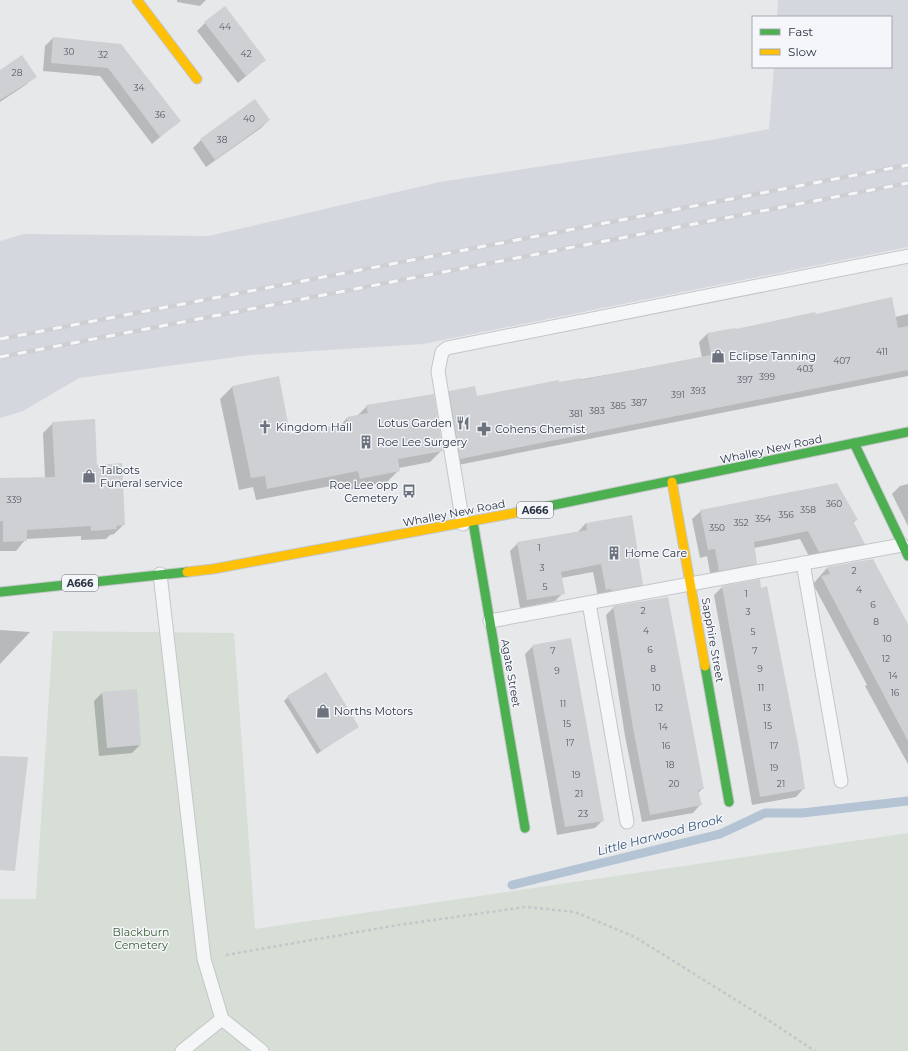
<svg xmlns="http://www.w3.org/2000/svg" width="908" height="1051" viewBox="0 0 908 1051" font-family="Montserrat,sans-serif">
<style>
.built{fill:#d4d7dd}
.green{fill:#d6ded6}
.shadow{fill:#0003}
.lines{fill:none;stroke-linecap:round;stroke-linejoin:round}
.stream{stroke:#b4c4d5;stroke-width:9}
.building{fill:#ced0d3}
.lane-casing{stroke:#c4c6c8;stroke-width:15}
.fast-casing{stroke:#c4c6c8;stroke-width:11}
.slow-casing{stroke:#c4c6c8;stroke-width:11}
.path{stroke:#c5c6ca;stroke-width:2.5;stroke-dasharray:3 3;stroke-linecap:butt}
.lane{stroke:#f5f6f7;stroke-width:13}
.fast{stroke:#4caf50;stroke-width:9}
.slow{stroke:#ffc107;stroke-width:9}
.rail-casing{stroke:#cecfd2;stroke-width:4.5}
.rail{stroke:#f4f6f9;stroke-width:3;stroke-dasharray:9;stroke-linecap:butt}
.labels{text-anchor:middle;stroke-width:3;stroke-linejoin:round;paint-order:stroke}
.number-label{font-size:9px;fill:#545c69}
.shield{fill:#f4f6f9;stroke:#676e7b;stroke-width:1}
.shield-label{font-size:10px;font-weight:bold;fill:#2b3445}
.poi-label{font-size:11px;fill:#2b3445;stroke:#f4f6f9;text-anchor:start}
.street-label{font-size:11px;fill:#2b3445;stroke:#f4f6f9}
.park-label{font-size:11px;fill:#3f6138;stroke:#f4f6f9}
.water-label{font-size:12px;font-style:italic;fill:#34527a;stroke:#f4f6f9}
</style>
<rect width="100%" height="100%" fill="#e6e8ea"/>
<polygon class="built" points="778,0 908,0 908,247 423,344 250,355 79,378 23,411 0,418 0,241 24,234 209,236 440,182 711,140 769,129 774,67 891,67 891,17 777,17"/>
<polygon class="green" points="53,631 234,633 255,929 908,833 908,1051 0,1051 0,899 36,899"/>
<g class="shadow">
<polygon points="177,0 206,0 200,6 177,2"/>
<polygon points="205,23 265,60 238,83 197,31"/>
<polygon points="53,38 120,45 179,121 152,144 100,76 43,71 45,46"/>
<polygon points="0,71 35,76 27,84 0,102"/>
<polygon points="255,100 269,120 261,128 206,167 193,148 201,140"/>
<polygon points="908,314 908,376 453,466 442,400 450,392 476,398 702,358 699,342 707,334 735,330 815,316 895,317"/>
<polygon points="278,378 290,435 340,426 347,418 357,416 367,406 442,450 430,462 399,468 399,470 387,482 348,490 347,483 256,500 253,487 239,490 220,399 232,387"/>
<polygon points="53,423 96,466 124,524 114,534 110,535 106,539 81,540 81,536 26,539 16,551 0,551 0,480 45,478 43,433"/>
<polygon points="908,484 908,526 892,494 900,486"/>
<polygon points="701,511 856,520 853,523 864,544 856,551 811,560 800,539 754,548 756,563 748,571 711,578 707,556 700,558 692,519"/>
<polygon points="586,523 642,584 634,592 598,597 593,572 561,578 563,593 555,601 520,608 510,551 518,543 578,532"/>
<polygon points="827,568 908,626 908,764 883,719 865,686 867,685 813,584"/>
<polygon points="722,587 804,788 796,797 752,805 714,595"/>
<polygon points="614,607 703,788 698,793 700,805 693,813 642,822 625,736 606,615"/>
<polygon points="0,630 30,632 0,664"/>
<polygon points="533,646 603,820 595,828 557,835 525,654"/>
<polygon points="102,693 140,745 132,753 99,756 94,701"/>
<polygon points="288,697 358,726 317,754 284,701"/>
</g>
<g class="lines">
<polyline class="stream" points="512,885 720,834 765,813 802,813 908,801"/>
</g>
<g class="building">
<polygon points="225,6 266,60 246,76 204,22"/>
<polygon points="53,37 121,44 181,121 160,137 108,68 51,63"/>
<polygon points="22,55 37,77 0,100 0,70"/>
<polygon points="255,99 270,120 215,160 200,139"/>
<polygon points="892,297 898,328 908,326 908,370 460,459 449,391 475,386 477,396 559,380 559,382 581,378 581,380 711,355 707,333 735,328 736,329 815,312 816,314"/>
<polygon points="279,376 290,434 348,423 347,417 368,413 366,405 434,394 443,451 398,459 400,471 360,479 358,471 267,489 265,476 251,478 232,386"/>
<polygon points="95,419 97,465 122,463 125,525 116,526 117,529 91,531 91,526 27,530 27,541 3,542 3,521 0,521 0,478 55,477 52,422"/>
<polygon points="837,483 858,520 853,521 865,544 819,552 808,531 779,537 754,542 757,564 719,571 715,549 708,550 700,510"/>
<polygon points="632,515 643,585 611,591 611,589 606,590 601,564 561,572 565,594 527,600 517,542 587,530 586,523"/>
<polygon points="873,559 908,624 908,741 821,576 830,574 827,567"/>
<polygon points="760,579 761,588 767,586 799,749 805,789 760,797 722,586"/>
<polygon points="668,597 704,789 698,790 702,805 650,815 633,728 613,606"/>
<polygon points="571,638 604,821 565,827 532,645"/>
<polygon points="326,672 359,727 321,751 287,696"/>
<polygon points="137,689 141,745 107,748 102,692"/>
<polygon points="0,756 28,757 15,871 0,870"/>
</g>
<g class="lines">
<g class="lane-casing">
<g id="lane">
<polyline points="463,524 438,371 442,352 447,348 908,256"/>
<polyline points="803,563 841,781"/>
<polyline points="160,574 204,959 222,1019 262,1051"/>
<polyline points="589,603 627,822"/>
<polyline points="490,621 902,545"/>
<polyline points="182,1051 222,1019"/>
</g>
</g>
<g class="fast-casing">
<g id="fast">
<polyline points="854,443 908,556"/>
<polyline points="520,512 908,432"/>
<polyline points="473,522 525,828"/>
<polyline points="0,592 187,572"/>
<polyline points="705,666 729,802"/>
</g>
</g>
<g class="slow-casing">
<g id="slow">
<polyline points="137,0 197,79"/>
<polyline points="672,482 705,666"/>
<polyline points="187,572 213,569 520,512"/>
</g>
</g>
<polyline class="path" points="226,955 398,925 526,907 575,912 635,937 768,1020 815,1051"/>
<use href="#lane" class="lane"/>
<use href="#fast" class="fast"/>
<use href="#slow" class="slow"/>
<g class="rail-casing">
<g id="rail">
<polyline points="0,339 908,165"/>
<polyline points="0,357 908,183"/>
</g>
</g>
<use href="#rail" class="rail"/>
</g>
<defs>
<g id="shop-bare" transform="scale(1.08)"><path d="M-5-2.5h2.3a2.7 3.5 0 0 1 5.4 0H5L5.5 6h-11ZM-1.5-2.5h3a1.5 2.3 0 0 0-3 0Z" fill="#6c737f" stroke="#f4f6f9" stroke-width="2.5" paint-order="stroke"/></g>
<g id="restaurant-bare" transform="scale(1.08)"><path d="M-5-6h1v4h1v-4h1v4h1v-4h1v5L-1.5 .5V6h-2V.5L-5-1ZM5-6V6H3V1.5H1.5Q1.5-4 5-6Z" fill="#6c737f" stroke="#f4f6f9" stroke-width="2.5" paint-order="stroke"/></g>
<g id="church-bare" transform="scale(1.08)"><path d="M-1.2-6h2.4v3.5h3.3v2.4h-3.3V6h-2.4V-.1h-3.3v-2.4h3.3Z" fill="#6c737f" stroke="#f4f6f9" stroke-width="2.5" paint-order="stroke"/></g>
<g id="pharmacy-bare" transform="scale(1.08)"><path d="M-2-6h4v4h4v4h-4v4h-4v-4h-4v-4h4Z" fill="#6c737f" stroke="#f4f6f9" stroke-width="2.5" paint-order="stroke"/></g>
<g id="building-bare" transform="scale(1.08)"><path d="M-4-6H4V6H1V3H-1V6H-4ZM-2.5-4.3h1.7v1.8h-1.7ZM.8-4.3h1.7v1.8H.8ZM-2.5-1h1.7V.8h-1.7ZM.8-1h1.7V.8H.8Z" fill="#6c737f" stroke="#f4f6f9" stroke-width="2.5" paint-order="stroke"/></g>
<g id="bus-bare" transform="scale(1.08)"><path d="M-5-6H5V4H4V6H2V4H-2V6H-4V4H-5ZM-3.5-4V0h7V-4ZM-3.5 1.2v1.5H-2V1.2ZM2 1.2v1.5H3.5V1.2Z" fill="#6c737f" stroke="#f4f6f9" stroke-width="2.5" paint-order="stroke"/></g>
</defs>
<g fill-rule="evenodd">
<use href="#shop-bare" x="718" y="356"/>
<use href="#restaurant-bare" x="463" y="423"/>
<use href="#church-bare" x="265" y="427"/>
<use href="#pharmacy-bare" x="484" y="429"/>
<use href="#building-bare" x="366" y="442"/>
<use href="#shop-bare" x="89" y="476"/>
<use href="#bus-bare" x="409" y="491"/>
<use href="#building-bare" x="614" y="553"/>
<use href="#shop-bare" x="323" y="711"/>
</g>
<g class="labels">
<g class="number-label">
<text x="225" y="30">44</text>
<text x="69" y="55">30</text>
<text x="246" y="57">42</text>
<text x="103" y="58">32</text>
<text x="17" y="76">28</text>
<text x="139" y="91">34</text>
<text x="160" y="118">36</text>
<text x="249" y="122">40</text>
<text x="222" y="143">38</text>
<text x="882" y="355">411</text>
<text x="842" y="364">407</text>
<text x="805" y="372">403</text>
<text x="767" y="380">399</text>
<text x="745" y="383">397</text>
<text x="698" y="394">393</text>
<text x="678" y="398">391</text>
<text x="639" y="406">387</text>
<text x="618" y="409">385</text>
<text x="597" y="414">383</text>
<text x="576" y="417">381</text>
<text x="14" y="503">339</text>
<text x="834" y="507">360</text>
<text x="808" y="513">358</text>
<text x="786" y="518">356</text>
<text x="763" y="522">354</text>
<text x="741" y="526">352</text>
<text x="717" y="531">350</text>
<text x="539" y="551">1</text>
<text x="542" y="571">3</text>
<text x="854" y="574">2</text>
<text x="545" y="590">5</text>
<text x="859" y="593">4</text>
<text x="746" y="597">1</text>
<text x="873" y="608">6</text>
<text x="643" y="614">2</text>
<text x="748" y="615">3</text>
<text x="876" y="625">8</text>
<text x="646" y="634">4</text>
<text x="753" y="635">5</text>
<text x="887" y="642">10</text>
<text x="650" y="653">6</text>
<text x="553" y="654">7</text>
<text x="755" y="654">7</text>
<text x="886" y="662">12</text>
<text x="653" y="672">8</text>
<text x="760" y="672">9</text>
<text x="557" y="674">9</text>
<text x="893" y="679">14</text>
<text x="656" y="691">10</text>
<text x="761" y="691">11</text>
<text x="895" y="696">16</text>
<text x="563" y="707">11</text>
<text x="659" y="711">12</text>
<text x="767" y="711">13</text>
<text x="567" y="727">15</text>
<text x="768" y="729">15</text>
<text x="663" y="730">14</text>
<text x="570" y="746">17</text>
<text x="666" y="749">16</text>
<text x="774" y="749">17</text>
<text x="670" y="768">18</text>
<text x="774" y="771">19</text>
<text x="576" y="778">19</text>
<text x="674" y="787">20</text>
<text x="781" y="787">21</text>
<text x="579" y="797">21</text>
<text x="583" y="817">23</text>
</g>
<g class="shield">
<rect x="517" y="502" width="36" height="16" rx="3"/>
<rect x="62" y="575" width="36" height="16" rx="3"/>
</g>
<g class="shield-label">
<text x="535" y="514">A666</text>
<text x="80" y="587">A666</text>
</g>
<g class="poi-label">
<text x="729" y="360">Eclipse Tanning</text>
<text x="452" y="427" text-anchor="end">Lotus Garden</text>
<text x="276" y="431">Kingdom Hall</text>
<text x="495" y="433">Cohens Chemist</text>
<text x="377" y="446">Roe Lee Surgery</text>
<text x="100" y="474">Talbots<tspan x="100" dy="13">Funeral service</tspan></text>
<text x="398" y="489" text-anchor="end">Roe Lee opp<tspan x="398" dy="13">Cemetery</tspan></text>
<text x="625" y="557">Home Care</text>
<text x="334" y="715">Norths Motors</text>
</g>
<g class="street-label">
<text transform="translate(771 449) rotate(-12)" y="4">Whalley New Road</text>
<text transform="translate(454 513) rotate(-11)" y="4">Whalley New Road</text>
<text transform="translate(713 640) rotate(80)" y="4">Sapphire Street</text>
<text transform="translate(511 673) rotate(80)" y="4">Agate Street</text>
</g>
<g class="park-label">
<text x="141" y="936">Blackburn<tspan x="141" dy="13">Cemetery</tspan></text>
</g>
<g class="water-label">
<text transform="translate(660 835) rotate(-15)" y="4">Little Harwood Brook</text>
</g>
</g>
<rect x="752" y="16" width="140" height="52" fill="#f4f6f9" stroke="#a4a8b1"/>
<rect x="760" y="29" width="20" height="6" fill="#4caf50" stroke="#a4a8b1"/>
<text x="788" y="36" font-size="12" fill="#2b3445">Fast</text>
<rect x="760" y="49" width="20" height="6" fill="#ffc107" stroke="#a4a8b1"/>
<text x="788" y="56" font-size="12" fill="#2b3445">Slow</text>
</svg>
